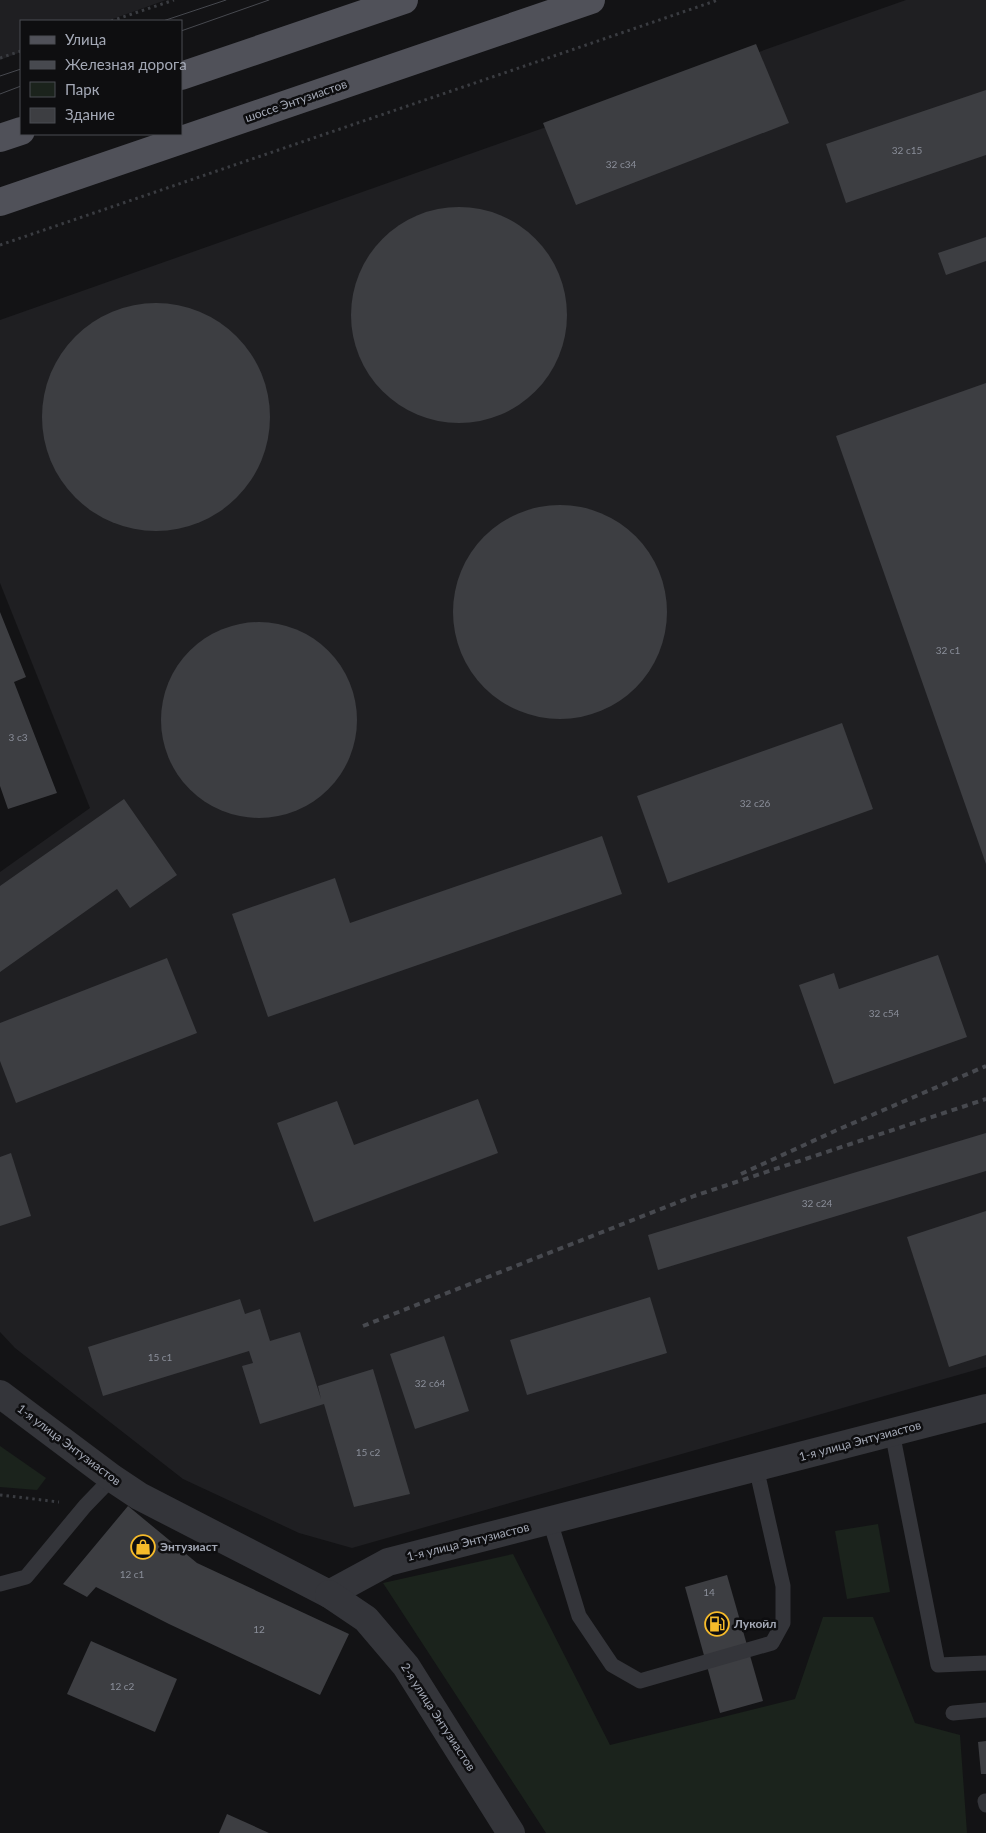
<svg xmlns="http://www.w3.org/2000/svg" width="986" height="1833" viewBox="0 0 986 1833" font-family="Lato,sans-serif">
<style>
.built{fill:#1f1f22}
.green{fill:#1b231c}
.building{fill:#3d3e42}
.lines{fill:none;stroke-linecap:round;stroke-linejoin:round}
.path{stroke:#3a3c41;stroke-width:3;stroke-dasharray:2.5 4;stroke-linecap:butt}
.service{stroke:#34353a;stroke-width:15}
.minor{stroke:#34353a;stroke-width:28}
.primary{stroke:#505159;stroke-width:28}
.tram{stroke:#47494f;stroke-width:1}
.rail{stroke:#47494f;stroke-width:4;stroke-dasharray:6 5;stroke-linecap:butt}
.labels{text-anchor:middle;stroke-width:5;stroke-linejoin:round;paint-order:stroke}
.number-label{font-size:10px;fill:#8a8e99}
.street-label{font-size:12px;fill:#a4a9b6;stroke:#0e0e10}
.poi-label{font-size:12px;font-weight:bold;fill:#a4a9b6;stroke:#0e0e10;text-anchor:start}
</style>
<rect width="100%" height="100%" fill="#131315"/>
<g class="built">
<polygon points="0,0 166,0 107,21 21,21 21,52 0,60"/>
<polygon points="906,0 986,0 986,1367 352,1548 299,1533 183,1479 15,1348 0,1332 0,872 90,808 0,583 0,320"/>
</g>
<g class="green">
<polygon points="0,1446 46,1478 37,1490 0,1487"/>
<polygon points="878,1524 890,1592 847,1599 835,1531"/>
<polygon points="513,1554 610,1745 795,1699 823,1617 873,1617 915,1723 960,1735 967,1833 546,1833 383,1583"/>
</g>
<g class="building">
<polygon points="756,44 789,123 576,205 543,123"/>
<polygon points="986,90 986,155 846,203 826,144"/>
<circle cx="459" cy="315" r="108"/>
<polygon points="986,237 986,261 946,275 938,253"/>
<circle cx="156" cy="417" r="114"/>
<polygon points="986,383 986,864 836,436"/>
<circle cx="560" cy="612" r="107"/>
<polygon points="0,612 26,677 14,682 57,793 8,809 0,786"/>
<circle cx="259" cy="720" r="98"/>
<polygon points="842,723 873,809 668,883 637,796"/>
<polygon points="124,799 177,875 130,908 117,889 0,972 0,886"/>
<polygon points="602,836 622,894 268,1017 232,914 335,878 350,923"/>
<polygon points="938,955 967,1037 834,1084 799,985 834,973 839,989"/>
<polygon points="167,958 197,1033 16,1103 0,1061 0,1023"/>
<polygon points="478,1099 498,1153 314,1222 277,1123 337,1101 354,1145"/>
<polygon points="986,1133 986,1171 658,1270 648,1235"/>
<polygon points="11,1153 31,1216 0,1226 0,1157"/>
<polygon points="986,1211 986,1355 949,1367 907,1237"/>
<polygon points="650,1297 667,1353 527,1395 510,1340"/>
<polygon points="240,1299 245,1314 260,1309 270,1341 300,1332 321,1399 318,1386 373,1369 410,1494 354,1507 324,1404 260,1424 242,1366 253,1363 249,1351 103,1396 88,1347"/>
<polygon points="444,1336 469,1411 415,1429 390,1354"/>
<polygon points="128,1506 197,1563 349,1634 320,1695 169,1624 96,1587 87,1597 63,1584"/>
<polygon points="727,1575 763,1701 720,1713 685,1587"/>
<polygon points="91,1641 177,1679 155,1732 67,1694"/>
<polygon points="986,1741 986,1774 981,1774 978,1742"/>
<polygon points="227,1814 269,1833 219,1833"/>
</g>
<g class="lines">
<g class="path">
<polyline points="111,21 174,0"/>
<polyline points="0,58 21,51"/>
<polyline points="0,245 718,0"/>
<polyline points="0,1495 59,1502"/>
</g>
<g class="service">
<polyline points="892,1432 938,1665 986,1663"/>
<polyline points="550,1521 579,1616 612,1665 640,1681 772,1643 783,1623 783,1586 756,1467"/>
<polyline points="0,1584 26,1577 85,1506 112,1478"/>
<polyline points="953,1713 986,1710"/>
<polyline points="985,1801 986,1805"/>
</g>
<g class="minor">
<polyline points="0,1394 112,1478 139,1496 329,1594 388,1562 986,1408"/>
<polyline points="329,1594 366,1619 406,1666 511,1833"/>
</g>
<g class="primary">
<polyline points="181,76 404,0"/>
<polyline points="0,138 21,131"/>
<polyline points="0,202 591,0"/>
</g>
<g class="tram">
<polyline points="163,21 226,0"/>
<polyline points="181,31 269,0"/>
<polyline points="0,76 21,69"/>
<polyline points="0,94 21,86"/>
</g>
<g class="rail">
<polyline points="741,1174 837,1130 986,1066"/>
<polyline points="363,1326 694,1196 986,1099"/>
</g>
</g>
<defs>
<g id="shop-ring" transform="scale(1.25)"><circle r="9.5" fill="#0e0e10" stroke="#f6bb2a" stroke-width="1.5"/><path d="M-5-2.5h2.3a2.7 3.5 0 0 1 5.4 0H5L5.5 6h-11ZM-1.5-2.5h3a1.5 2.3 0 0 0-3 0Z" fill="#f6bb2a"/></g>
<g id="fuel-ring" transform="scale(1.25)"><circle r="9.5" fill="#0e0e10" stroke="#f6bb2a" stroke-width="1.5"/><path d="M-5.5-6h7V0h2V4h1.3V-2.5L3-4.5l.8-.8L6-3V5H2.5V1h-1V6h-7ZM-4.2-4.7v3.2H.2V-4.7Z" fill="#f6bb2a"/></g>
</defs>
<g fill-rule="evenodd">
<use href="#shop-ring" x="143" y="1547"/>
<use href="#fuel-ring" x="717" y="1624"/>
</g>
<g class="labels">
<g class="number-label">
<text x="907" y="154">32 с15</text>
<text x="621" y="168">32 с34</text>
<text x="948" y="654">32 с1</text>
<text x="18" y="741">3 с3</text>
<text x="755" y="807">32 с26</text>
<text x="884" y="1017">32 с54</text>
<text x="817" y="1207">32 с24</text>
<text x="160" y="1361">15 с1</text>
<text x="430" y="1387">32 с64</text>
<text x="368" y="1456">15 с2</text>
<text x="132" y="1578">12 с1</text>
<text x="709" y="1596">14</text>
<text x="259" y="1633">12</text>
<text x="122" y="1690">12 с2</text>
</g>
<g class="street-label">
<text transform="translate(296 101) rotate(-19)" y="4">шоссе Энтузиастов</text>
<text transform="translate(860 1441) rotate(-15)" y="4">1-я улица Энтузиастов</text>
<text transform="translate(69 1445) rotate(37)" y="4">1-я улица Энтузиастов</text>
<text transform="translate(468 1542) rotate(-14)" y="4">1-я улица Энтузиастов</text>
<text transform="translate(438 1717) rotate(57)" y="4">2-я улица Энтузиастов</text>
</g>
<g class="poi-label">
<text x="160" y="1551">Энтузиаст</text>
<text x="734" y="1628">Лукойл</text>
</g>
</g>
<rect x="20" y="20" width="162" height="115" fill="#0e0e10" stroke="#4a4c52"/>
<rect x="30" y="36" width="25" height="8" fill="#505159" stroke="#4a4c52"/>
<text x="65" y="45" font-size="15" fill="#a4a9b6">Улица</text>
<rect x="30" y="61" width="25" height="8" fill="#47494f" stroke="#4a4c52"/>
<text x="65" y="70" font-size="15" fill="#a4a9b6">Железная дорога</text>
<rect x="30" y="82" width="25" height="15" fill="#1b231c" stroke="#4a4c52"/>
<text x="65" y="95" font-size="15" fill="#a4a9b6">Парк</text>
<rect x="30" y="108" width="25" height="15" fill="#3d3e42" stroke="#4a4c52"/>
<text x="65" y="120" font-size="15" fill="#a4a9b6">Здание</text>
</svg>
